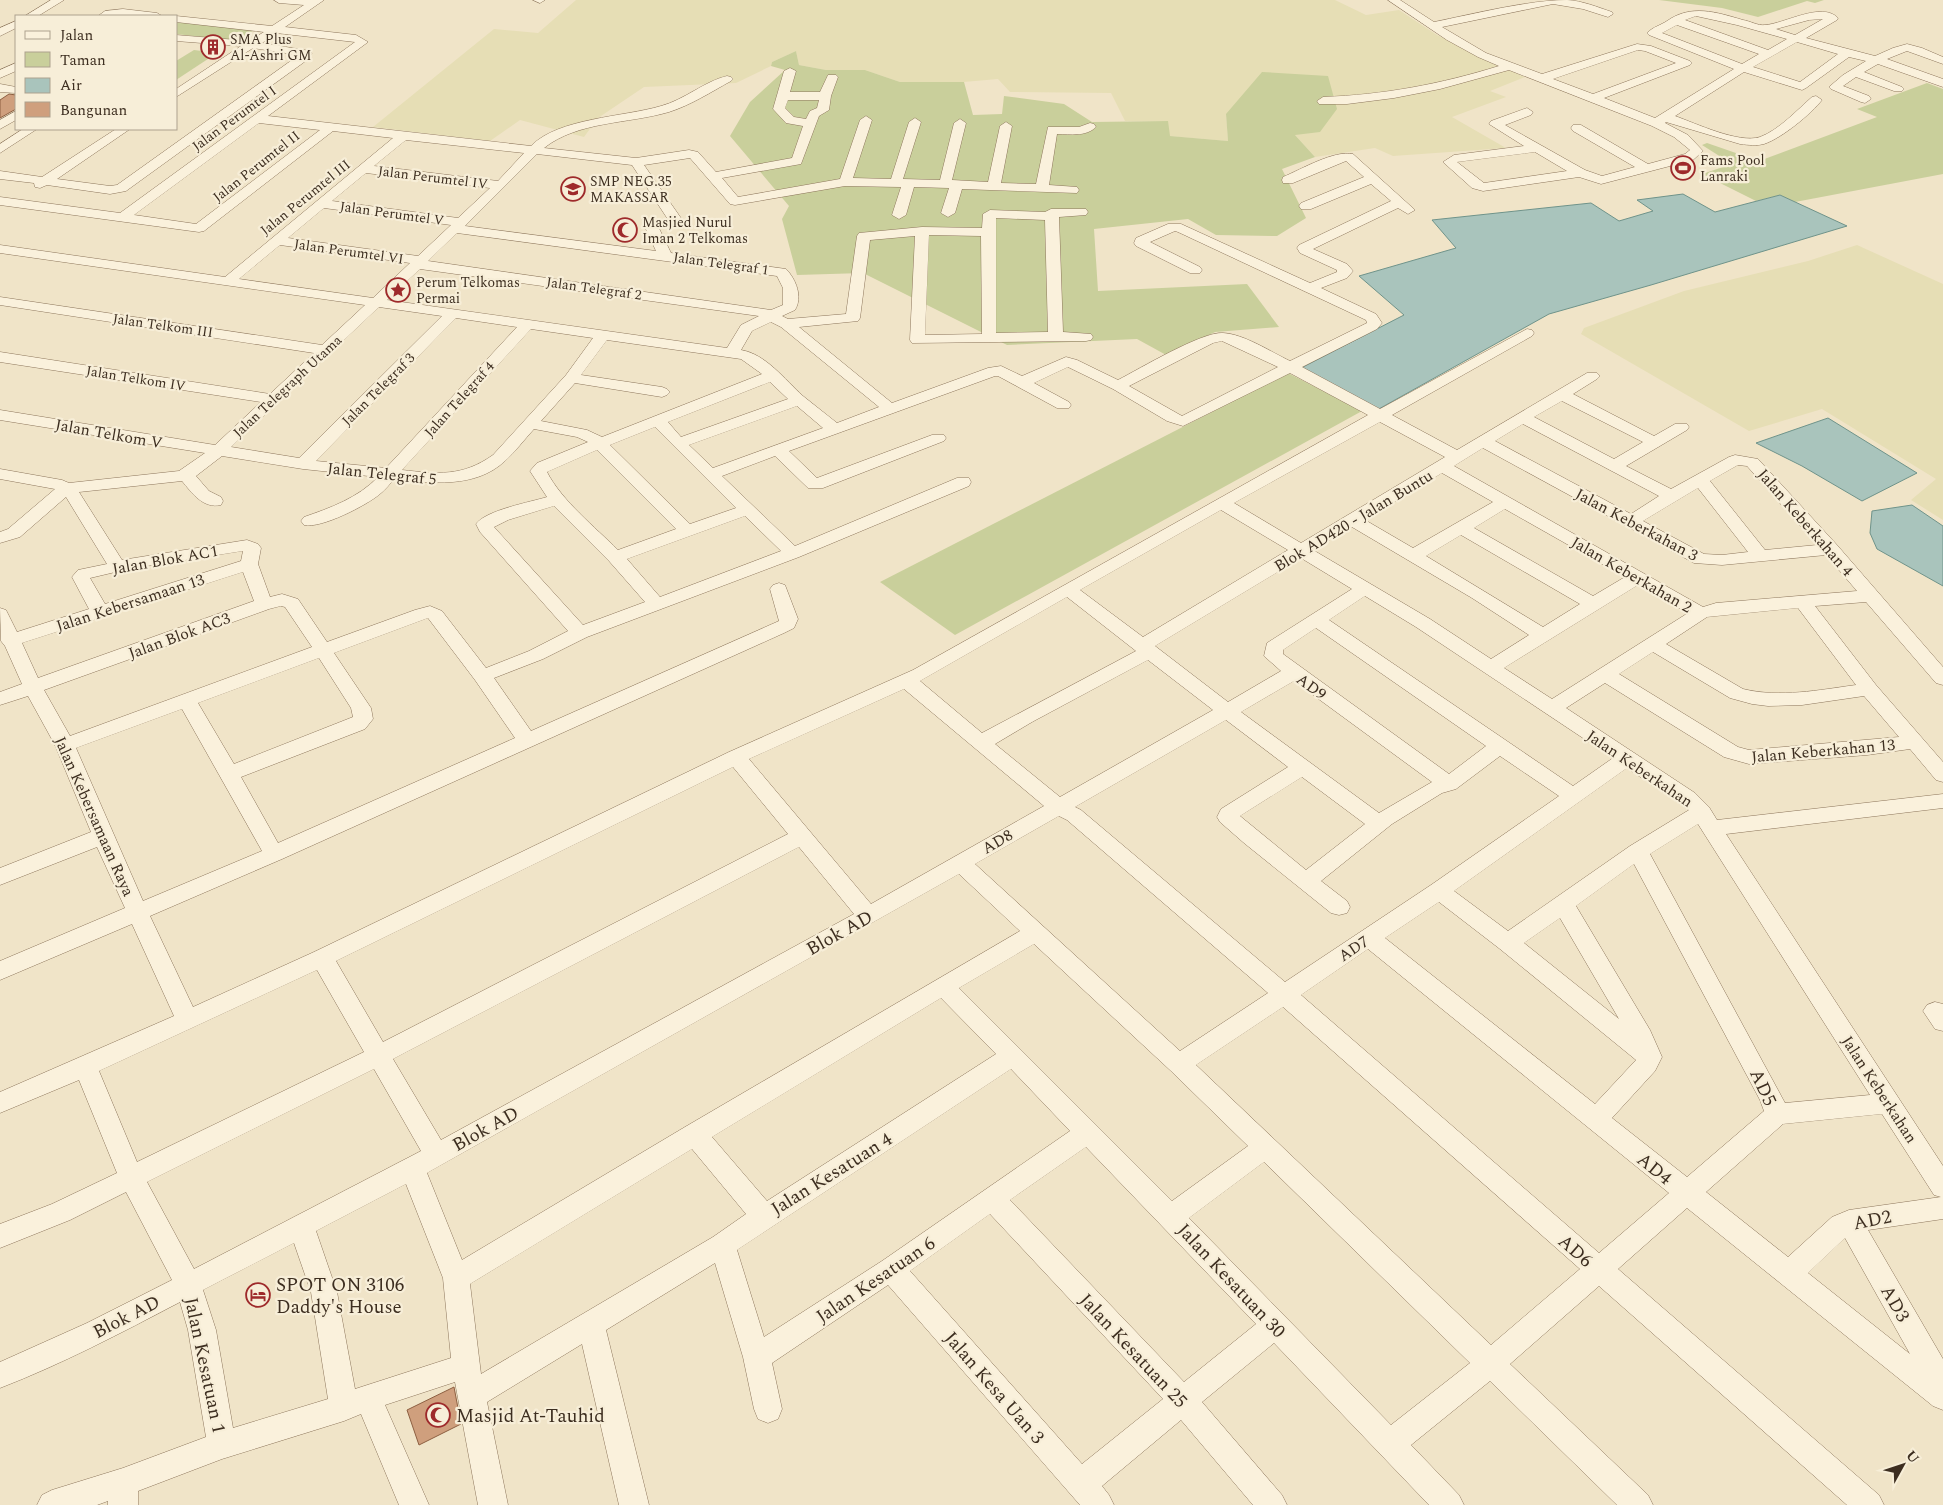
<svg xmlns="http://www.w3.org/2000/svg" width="1943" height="1505" viewBox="0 0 1943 1505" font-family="Spectral,serif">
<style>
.farmland{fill:#e6deb5}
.green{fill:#c9cf9b}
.water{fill:#a9c4bc;stroke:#6f938a}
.building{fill:#cf9f7d;stroke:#8d5f41}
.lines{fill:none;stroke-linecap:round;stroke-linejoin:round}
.minor-casing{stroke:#8d765c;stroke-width:1}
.minor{fill:#faf1dc;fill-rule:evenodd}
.labels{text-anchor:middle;stroke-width:4.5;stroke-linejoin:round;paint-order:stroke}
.far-poi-label{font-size:14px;fill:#3d2e20;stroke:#f7eed8;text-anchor:start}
.far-street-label{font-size:14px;fill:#3d2e20;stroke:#f7eed8}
.street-label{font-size:16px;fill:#3d2e20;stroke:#f7eed8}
.near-street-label{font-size:19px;fill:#3d2e20;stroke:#f7eed8}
.near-poi-label{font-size:19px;fill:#3d2e20;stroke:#f7eed8;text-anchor:start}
</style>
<rect width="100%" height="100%" fill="#f0e4c8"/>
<g class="farmland">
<polygon points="576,0 1335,0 1366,15 1399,10 1437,35 1525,77 1490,91 1506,97 1452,117 1506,148 1393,156 1375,148 1315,157 1295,135 1226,114 1228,141 1169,136 1167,121 1125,121 1111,93 1010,92 998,79 952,83 900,82 865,70 826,70 799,65 796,51 772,62 771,66 736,83 644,87 598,118 584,137 520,120 490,141 373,127 494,29 538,33"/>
<polygon points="1857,245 1943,284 1943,520 1911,500 1936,479 1822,409 1749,431 1581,334 1584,328 1684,291 1808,261"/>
</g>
<g class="green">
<polygon points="1659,0 1824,0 1815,3 1807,1 1758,17 1722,8"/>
<polygon points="176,22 254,30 237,41 176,34"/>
<polygon points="194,50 217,53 176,80 176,61"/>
<polygon points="796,51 799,65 826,70 865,70 900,82 964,82 973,115 1002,114 1004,96 1064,104 1092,122 1168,121 1170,136 1228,141 1226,114 1262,72 1328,76 1337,109 1320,132 1295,135 1315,157 1282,169 1306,218 1277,236 1216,235 1188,219 1094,229 1098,291 1247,284 1279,327 1215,332 1168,356 1137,339 1007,345 863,273 797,275 782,219 789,206 730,136 750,102 785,70 771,66 772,62"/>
<polygon points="1927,83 1943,89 1943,174 1795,202 1780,195 1756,201 1702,174 1732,164 1702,145 1707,143 1759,161 1877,117 1857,109"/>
<polygon points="1288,373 1362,411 955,635 880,582"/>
</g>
<g class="water">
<polygon points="1683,194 1715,212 1780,195 1847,226 1651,285 1549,314 1377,410 1301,368 1404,315 1359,276 1456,248 1432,220 1591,203 1619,221 1653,211 1637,200"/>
<polygon points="1828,418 1917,473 1862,501 1802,466 1756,443"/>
<polygon points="1912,505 1943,526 1943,586 1877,549 1870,533 1872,511"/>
</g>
<g class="building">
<polygon points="9,94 16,95 16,109 0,118 0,100"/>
<polygon points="454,1387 461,1424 419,1445 407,1410"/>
</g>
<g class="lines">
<g class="minor-casing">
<g id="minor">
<polygon points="51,0 64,0 38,16 25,16"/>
<path d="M274 0H324L285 27 356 35 368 42 268 116 531 146C558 118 624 117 661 106 684 100 705 81 727 76L731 77 733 79 731 81C711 92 691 105 669 112 628 124 578 121 544 148L636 158 689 150 698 152 716 172 792 158 803 126 786 123 773 109 784 71 790 68 796 71 790 92H820L828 75H836L838 77 831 96 829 110 819 116 801 164 722 178 738 197 840 179 860 120 866 116 872 120 853 178 891 179 909 122 915 118 921 122 903 179 940 180 954 123 960 119 966 123 952 180 988 182 1000 126 1006 122 1012 126 1001 183 1036 184 1048 127H1079L1090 123 1094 124 1096 127C1086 137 1071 134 1057 134L1049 185 1077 187 1079 190 1077 193 962 189 955 213 948 217 941 213 949 188 914 187 906 215 899 219 892 215 901 187 845 186 735 205 730 204 690 158 644 165 683 221 676 225 671 224 632 165 537 154 465 226 656 251 644 225 646 222H656L671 253 786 269C796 279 803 297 795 310L782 316 788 319 846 314 857 236 859 233 922 227 982 228 983 214 990 210 1045 212 1051 209H1086L1088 212 1086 215 1059 217 1063 332 1091 334 1093 337 1091 340 1086 341 912 343 910 340 915 236 870 240 860 318 858 321 799 327 892 403 988 368 1001 366 1022 376 1066 357 1077 360 1118 380C1139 369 1203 331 1223 333 1244 334 1271 352 1290 361L1367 323 1366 320 1178 232 1175 231 1150 242 1200 267 1202 270 1200 273H1190L1136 246 1134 243 1136 238 1168 224H1181L1310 283 1337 272V270L1300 253 1297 248 1299 245 1391 201 1371 184 1311 209H1301L1299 206 1301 203 1364 177 1346 161 1293 183H1283L1282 180 1283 177C1302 169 1334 150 1353 154L1415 210 1408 214 1398 208 1313 249 1347 264 1353 271 1347 278 1321 288 1376 314 1382 323 1377 329 1302 367 1380 409 1527 329 1532 330 1534 333 1532 336 1392 415 1457 450 1587 373H1597L1600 376 1597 379 1573 394 1654 436 1675 424H1687L1689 427 1687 430 1626 466 1671 489 1729 457 1735 455 1758 459 1837 545 1943 667V685L1936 683 1866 602 1815 606 1876 685 1943 762V782L1936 780 1910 749 1867 755 1749 764 1724 757 1605 683 1566 708 1695 793 1709 807 1717 820 1943 794V808L1726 834 1943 1166V1219L1868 1230 1943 1359V1410L1933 1406 1687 1208 1618 1269 1879 1495 1884 1505H1847L1599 1286 1510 1364 1648 1495 1653 1505H1617L1490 1381 1411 1445 1459 1495 1464 1505H1429L1274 1343 1202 1402 1282 1495 1287 1505H1253L1181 1420 1102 1486 1109 1495 1114 1505H1080L888 1285 772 1363 782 1409 778 1419 768 1423 758 1419 754 1409 743 1357 715 1263 606 1330 649 1505H619L582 1344 487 1402 508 1505H478L455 1382 385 1405 429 1505H399L361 1414 344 1421 222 1459 138 1491V1505H108V1501L97 1505H37L42 1495 52 1490 123 1468 206 1437 188 1330 180 1302C121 1333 62 1364 0 1388V1362L87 1323 172 1280 126 1192 70 1220 0 1248V1224L52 1204 117 1173 79 1080 0 1113V1092L174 1016 132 924 0 980V961L125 908 97 847 0 885V868L91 832 55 745 28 696 0 705V692L22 684 5 646 1 641 0 608 6 610 17 632 89 609 72 577 78 570 107 564 66 497 20 537 0 543V532L8 529 55 489 0 479V469L62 480 69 483 179 471 205 453 0 420V410L215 445 261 402 0 362V352L270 394 314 353 0 305V297L322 345 365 305 0 253V245L225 277 393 138 333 131 204 231 199 232 0 205V197L120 213 355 42 276 33 262 43 310 51 312 53 307 60 126 191 110 194 47 185 40 188 35 187 34 183 0 179V171L42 177 116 129H130L57 179 110 186 117 185 299 55 253 48 176 97V89L241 46 176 41V35L249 41 264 32 176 22V16H174H176L272 26 304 5 279 3ZM788 100H819L817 108 810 111 806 119 794 117 785 108ZM259 123 320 130 196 224 134 215ZM406 140 524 153 498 181 374 166ZM366 173 490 188 458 218 332 201ZM324 208 451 225 418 256 288 238ZM996 218 1045 220 1048 332 996 333ZM457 233 777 276 783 288V305L771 310 428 261ZM929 235 981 236 982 334 925 335ZM280 245 410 263 373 298 239 279ZM420 269 759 316 741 325 727 348 387 300ZM379 307 442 316 299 458 231 447ZM456 318 517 327 386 468 316 461ZM771 322 781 327 879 407 837 423C826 414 814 405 803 396 785 380 766 354 741 350L752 331ZM531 329 593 338 566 375 493 455C462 477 438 474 402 470ZM607 340 741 359 762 374 602 437 587 430 541 421 575 383 662 397 667 395 670 392 667 389 662 387 581 375ZM1222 341 1278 367 1182 416 1129 386 1213 343ZM1068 367 1113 389 1167 421 1183 426 1290 373 1368 415 913 670 729 752 314 952 193 1007 150 916 282 859 784 633 794 628 798 619 785 585 779 583 773 585 770 589 779 621 531 731 494 678 543 659 587 637 799 557 969 486 971 482 969 478H957L795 546 722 476 775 456 808 488H823L944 441 946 438 944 435H932L817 478 789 451 995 376H998L1057 408H1069L1071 405 1069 402 1034 383ZM770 382 788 399 681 437 668 422ZM1562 401 1643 442 1614 459 1534 417ZM797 406 823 428 713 468 689 445ZM1380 422 1445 457 1301 543 1234 503ZM1523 424 1659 496 1631 514 1495 441ZM655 427 736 508 690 524 610 445ZM534 429 577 437 588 442 537 463 530 471 547 497C531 502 486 510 476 524L480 532 568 631 529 651 486 668 442 611 430 606 415 610 327 642 298 599 282 594 270 597 258 564 261 548 258 544 247 540 122 560 79 492 182 481C192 493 203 509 221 505L223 501 221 497 209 491 196 476 222 456 303 469 378 477C358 498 330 508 304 517L301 521 304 525C321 529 367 505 380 494 385 490 390 484 394 479 431 483 475 489 505 461 515 452 524 440 534 429ZM1483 448 1694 563 1722 565 1826 555 1857 591 1716 603 1703 607 1454 466ZM597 450 676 529 618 550C595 527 562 501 547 472ZM1738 465 1747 466 1817 545 1765 550 1710 481ZM1442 473 1493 502 1413 548 1365 520ZM1698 488 1748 552 1722 555 1704 554 1643 521ZM554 506 609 561 645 602 583 625 494 527 508 520ZM1505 509 1625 577 1593 596 1474 528ZM1221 510 1288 550 1143 637 1080 590ZM745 516 781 551 660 597 627 559ZM1352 527 1472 598 1529 635 1491 659 1430 619 1313 550ZM1461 535 1580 604 1543 627 1426 556ZM243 551 241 561 105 604 90 578 128 569ZM1301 558 1352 589 1267 643 1264 656 1281 671 1228 702 1155 646ZM243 572 254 601 38 678 22 643ZM1638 585 1688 613 1552 699 1504 668ZM1365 596 1416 627 1613 758 1573 786 1329 620ZM1067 597 1136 651 982 733 920 681ZM281 606 285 607 312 647 70 736 44 690 269 609ZM1798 608 1856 685C1819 690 1780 698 1743 689L1666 644 1707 617ZM428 618 475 680 515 738 278 843 241 777 365 729 373 719 371 708 334 653ZM1316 628 1486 746 1449 774 1283 654V650ZM1653 652 1730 698 1752 704 1768 706 1802 705 1864 696 1899 737 1749 750 1738 747 1619 674ZM319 658 351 708 353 717 234 764 198 703ZM1148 660 1213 710 1060 797 995 744 1032 722ZM1294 681 1432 782 1379 813 1241 712ZM904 689 1044 806 871 904 749 759ZM182 709 262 851 143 901 76 748ZM1226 720 1288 767 1221 809 1217 817 1220 822 1244 843 1331 913 1339 915 1347 913 1350 907 1347 901 1321 881 1392 824 1442 793 1456 789 1500 756 1559 796 1431 885 1285 982 1081 810 1075 807ZM733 767 788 834 383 1042 336 961ZM1627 768 1689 810 1630 846 1508 931 1454 891ZM1302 777 1365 824 1306 870 1240 816ZM1059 816 1067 820 1268 993 1180 1051 975 864ZM1698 824 1870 1095 1785 1103 1650 854ZM799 847 854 914 441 1140 393 1059ZM1634 864 1760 1100 1764 1111 1687 1177 1612 1118 1655 1071 1662 1057 1650 1030 1576 906ZM959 874 1020 931 685 1127 462 1260 427 1173ZM1439 902 1500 949 1636 1060 1595 1104 1385 938ZM1560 918 1619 1019 1524 943ZM1034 944 1171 1071 1248 1146 1172 1201 959 988ZM1368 949 1669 1193 1599 1253 1301 995ZM317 970 364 1052 137 1162 99 1071ZM941 998 996 1054 767 1201 712 1137ZM1283 1007 1580 1269 1491 1345 1196 1065ZM374 1069 421 1151 194 1269 147 1182ZM1011 1069 1070 1131 882 1261 764 1337 737 1250ZM1882 1114 1934 1195 1941 1197 1849 1210 1832 1217 1788 1257 1706 1192 1783 1124ZM1086 1147 1256 1324 1184 1382 1010 1200ZM692 1149 746 1214 713 1237 481 1374 470 1284ZM1264 1162 1470 1363 1391 1425 1189 1218ZM406 1184 443 1278 451 1358 355 1389 337 1292 316 1231ZM990 1214 1163 1399 1082 1464 910 1271ZM1845 1238 1910 1354 1808 1273ZM294 1243 311 1292 328 1399 233 1428 216 1330 203 1290Z"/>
<polygon points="533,0 545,0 540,3"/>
<path d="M1388 0H1400L1434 22C1473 14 1529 0 1567 0 1583 1 1597 7 1612 12L1613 14 1608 17 1583 9 1553 4 1442 27 1486 53 1542 74 1637 44 1651 46 1690 61 1692 63 1690 65 1604 98 1655 118 1734 69 1649 35 1647 33C1653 27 1661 25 1667 21 1691 4 1716 12 1743 20 1750 21 1758 26 1765 25 1784 24 1822 1 1838 18L1837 20 1806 38 1875 56 1893 48 1907 44 1922 48 1943 57V64L1907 51 1887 59 1943 79V87L1878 64 1864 72 1902 87 1904 89 1902 91H1894L1856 77 1843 86 1869 96 1871 99 1865 103 1861 102 1831 89 1829 87 1843 75 1866 61 1849 57 1806 88 1802 90 1744 72 1675 116C1695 123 1739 144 1760 137 1779 130 1797 110 1812 97L1816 96 1822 100C1811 114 1782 138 1764 144 1756 146 1749 145 1740 144L1666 122 1665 123 1688 135 1703 151 1693 160 1601 184 1579 177 1483 191 1472 188 1443 162 1454 155 1524 146 1489 124 1491 121 1527 108 1533 112 1531 115 1505 125 1585 170 1602 176 1635 167 1573 131 1571 128 1573 125H1581L1648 164 1685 154 1690 150 1674 137 1652 126 1509 70 1440 89 1394 98 1347 104H1319L1317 101 1323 97C1383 95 1441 84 1499 66L1478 57 1447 40ZM1696 16 1737 25 1787 39 1768 50 1685 20ZM1823 19 1795 35 1776 29 1809 20ZM1677 25 1759 54 1742 64 1662 33ZM1797 42 1838 54 1800 82 1753 67ZM1638 50 1645 51 1676 63 1593 94 1553 79ZM1535 152 1567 171 1484 183 1457 162Z"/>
<polygon points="123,9 157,13 162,16 98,16 105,11"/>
<polygon points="16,21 16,28 0,36 0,28"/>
<polygon points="16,63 16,71 0,78 0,70"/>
<polygon points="0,84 16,87 16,93 0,92"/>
<polygon points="16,111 16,120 0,129 0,120"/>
<polygon points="23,129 37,129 0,153 0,144"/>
<polygon points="1935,1002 1943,1004 1943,1031 1935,1029 1923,1011 1927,1005"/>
</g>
</g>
<use href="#minor" class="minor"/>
</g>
<defs>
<g id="building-ring" transform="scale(1.25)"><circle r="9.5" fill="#f7eed8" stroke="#9e2a2b" stroke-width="1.5"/><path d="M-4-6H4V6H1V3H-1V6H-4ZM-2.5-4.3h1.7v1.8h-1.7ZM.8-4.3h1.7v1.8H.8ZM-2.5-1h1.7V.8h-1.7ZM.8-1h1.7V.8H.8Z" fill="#9e2a2b"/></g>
<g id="stadium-ring" transform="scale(1.25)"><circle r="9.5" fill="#f7eed8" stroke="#9e2a2b" stroke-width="1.5"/><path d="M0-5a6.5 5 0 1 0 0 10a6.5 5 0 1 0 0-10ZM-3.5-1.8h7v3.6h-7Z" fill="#9e2a2b"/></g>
<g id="school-ring" transform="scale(1.25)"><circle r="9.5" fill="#f7eed8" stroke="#9e2a2b" stroke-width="1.5"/><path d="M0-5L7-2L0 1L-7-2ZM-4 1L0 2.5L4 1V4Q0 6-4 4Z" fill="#9e2a2b"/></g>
<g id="mosque-ring" transform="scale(1.25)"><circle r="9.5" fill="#f7eed8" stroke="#9e2a2b" stroke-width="1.5"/><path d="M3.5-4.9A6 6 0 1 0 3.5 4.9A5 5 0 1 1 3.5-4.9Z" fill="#9e2a2b"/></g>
<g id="sight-ring" transform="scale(1.25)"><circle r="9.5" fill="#f7eed8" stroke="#9e2a2b" stroke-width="1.5"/><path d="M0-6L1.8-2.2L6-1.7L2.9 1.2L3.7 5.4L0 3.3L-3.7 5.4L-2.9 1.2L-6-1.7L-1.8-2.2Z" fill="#9e2a2b"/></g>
<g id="hotel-ring" transform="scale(1.25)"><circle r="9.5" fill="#f7eed8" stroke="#9e2a2b" stroke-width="1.5"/><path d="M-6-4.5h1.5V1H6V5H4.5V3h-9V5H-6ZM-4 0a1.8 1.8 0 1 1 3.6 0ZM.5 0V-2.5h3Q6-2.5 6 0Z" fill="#9e2a2b"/></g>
</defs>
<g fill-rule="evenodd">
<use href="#building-ring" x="213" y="47"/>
<use href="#stadium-ring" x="1683" y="168"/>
<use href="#school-ring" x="573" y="189"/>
<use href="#mosque-ring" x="625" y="230"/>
<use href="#sight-ring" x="398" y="290"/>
<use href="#hotel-ring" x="258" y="1295"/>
<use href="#mosque-ring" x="438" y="1415"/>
</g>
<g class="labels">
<g class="far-poi-label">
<text x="230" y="44">SMA Plus<tspan x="230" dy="16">Al-Ashri GM</tspan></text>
<text x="1700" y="165">Fams Pool<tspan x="1700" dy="16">Lanraki</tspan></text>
<text x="590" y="186">SMP NEG.35<tspan x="590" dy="16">MAKASSAR</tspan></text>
<text x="642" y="227">Masjied Nurul<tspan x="642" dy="16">Iman 2 Telkomas</tspan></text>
<text x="416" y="287">Perum Telkomas<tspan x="416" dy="16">Permai</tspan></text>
</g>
<g class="far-street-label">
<text transform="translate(234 118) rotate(-36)" y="5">Jalan Perumtel I</text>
<text transform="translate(256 166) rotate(-38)" y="5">Jalan Perumtel II</text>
<text transform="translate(433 177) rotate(7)" y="5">Jalan Perumtel IV</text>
<text transform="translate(305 197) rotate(-39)" y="5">Jalan Perumtel III</text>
<text transform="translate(392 213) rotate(8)" y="5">Jalan Perumtel V</text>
<text transform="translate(349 251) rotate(8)" y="5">Jalan Perumtel VI</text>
<text transform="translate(721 263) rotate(8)" y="5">Jalan Telegraf 1</text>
<text transform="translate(594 288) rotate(8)" y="5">Jalan Telegraf 2</text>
<text transform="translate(163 325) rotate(8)" y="5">Jalan Telkom III</text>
<text transform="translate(136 378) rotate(9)" y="5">Jalan Telkom IV</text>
<text transform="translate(287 386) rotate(-43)" y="5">Jalan Telegraph Utama</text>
<text transform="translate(378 389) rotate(-45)" y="5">Jalan Telegraf 3</text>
<text transform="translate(459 399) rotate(-48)" y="5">Jalan Telegraf 4</text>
</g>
<g class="street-label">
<text transform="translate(109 433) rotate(10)" y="6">Jalan Telkom V</text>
<text transform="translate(382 473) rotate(6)" y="6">Jalan Telegraf 5</text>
<text transform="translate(1353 520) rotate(-31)" y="6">Blok AD420 - Jalan Buntu</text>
<text transform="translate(1806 522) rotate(49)" y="6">Jalan Keberkahan 4</text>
<text transform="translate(1637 524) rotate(28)" y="6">Jalan Keberkahan 3</text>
<text transform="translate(165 559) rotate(-10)" y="6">Jalan Blok AC1</text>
<text transform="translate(1632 574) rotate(30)" y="6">Jalan Keberkahan 2</text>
<text transform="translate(130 602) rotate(-18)" y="6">Jalan Kebersamaan 13</text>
<text transform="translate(179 635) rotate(-20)" y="6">Jalan Blok AC3</text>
<text transform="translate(1312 686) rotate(36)" y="6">AD9</text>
<text transform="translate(1823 750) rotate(-5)" y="6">Jalan Keberkahan 13</text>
<text transform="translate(1640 768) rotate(34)" y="6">Jalan Keberkahan</text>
<text transform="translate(95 816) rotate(66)" y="6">Jalan Kebersamaan Raya</text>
<text transform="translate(997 841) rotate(-30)" y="6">AD8</text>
<text transform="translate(1353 948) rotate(-34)" y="6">AD7</text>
<text transform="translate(1880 1089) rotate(57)" y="6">Jalan Keberkahan</text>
</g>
<g class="near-street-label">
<text transform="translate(839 932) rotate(-29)" y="7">Blok AD</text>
<text transform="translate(1764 1087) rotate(65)" y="7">AD5</text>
<text transform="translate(485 1128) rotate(-29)" y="7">Blok AD</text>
<text transform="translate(1655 1168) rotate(39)" y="7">AD4</text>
<text transform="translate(831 1173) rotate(-32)" y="7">Jalan Kesatuan 4</text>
<text transform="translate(1872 1219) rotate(-11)" y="7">AD2</text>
<text transform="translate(1576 1250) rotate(41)" y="7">AD6</text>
<text transform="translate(875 1279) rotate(-34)" y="7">Jalan Kesatuan 6</text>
<text transform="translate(1232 1280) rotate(47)" y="7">Jalan Kesatuan 30</text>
<text transform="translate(1896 1303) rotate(60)" y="7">AD3</text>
<text transform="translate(126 1316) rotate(-27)" y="7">Blok AD</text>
<text transform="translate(1134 1350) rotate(47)" y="7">Jalan Kesatuan 25</text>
<text transform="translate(206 1365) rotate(78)" y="7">Jalan Kesatuan 1</text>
<text transform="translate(995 1387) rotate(49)" y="7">Jalan Kesa Uan 3</text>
</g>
<g class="near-poi-label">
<text x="276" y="1291">SPOT ON 3106<tspan x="276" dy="22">Daddy's House</tspan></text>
<text x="456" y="1422">Masjid At-Tauhid</text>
</g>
</g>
<rect x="15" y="15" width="162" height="115" fill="#f7eed8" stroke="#ada18e"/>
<rect x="25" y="31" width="25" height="8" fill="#faf1dc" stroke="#ada18e"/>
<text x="60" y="40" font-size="15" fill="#3d2e20">Jalan</text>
<rect x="25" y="52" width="25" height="15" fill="#c9cf9b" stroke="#ada18e"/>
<text x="60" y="65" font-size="15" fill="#3d2e20">Taman</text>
<rect x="25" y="78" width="25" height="15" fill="#a9c4bc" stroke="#ada18e"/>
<text x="60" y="90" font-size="15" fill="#3d2e20">Air</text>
<rect x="25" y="102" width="25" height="15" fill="#cf9f7d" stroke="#ada18e"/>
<text x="60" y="115" font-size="15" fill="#3d2e20">Bangunan</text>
<g transform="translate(1903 1465) rotate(50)" stroke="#f7eed8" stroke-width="4" paint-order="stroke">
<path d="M0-4L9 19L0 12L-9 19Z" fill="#3d2e20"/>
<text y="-8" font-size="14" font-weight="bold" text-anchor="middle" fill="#3d2e20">U</text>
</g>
</svg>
